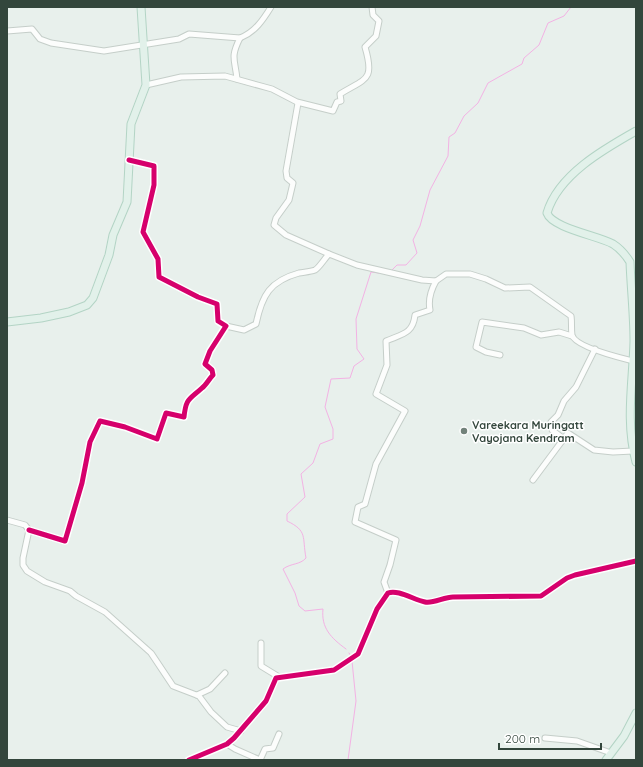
<svg xmlns="http://www.w3.org/2000/svg" width="643" height="767" viewBox="0 0 643 767" font-family="Quicksand,sans-serif">
<style>
.lines{fill:none;stroke-linecap:round;stroke-linejoin:round}
.stream{stroke:#f3b2e4;stroke-width:1}
.minor-casing{stroke:#c5cec9;stroke-width:7}
.major-casing{stroke:#b3d4c5;stroke-width:9}
.minor{stroke:#fcfdfc;stroke-width:5}
.major{stroke:#e2f1ea;stroke-width:7}
.cycleway-casing{stroke:#fff;stroke-width:8}
.cycleway{stroke:#d6006c;stroke-width:5}
.poi-dot{fill:#72827a;stroke:#fff;stroke-width:1.5}
.labels{text-anchor:middle;stroke-width:3;stroke-linejoin:round;paint-order:stroke}
.poi-label{font-size:11px;font-weight:bold;fill:#33463c;stroke:#fff;text-anchor:start}
</style>
<rect width="100%" height="100%" fill="#e8f0ec"/>
<g class="lines">
<g class="stream">
<polyline points="391,271 397,265 406,265 417,253 413,240 420,226 430,190 448,156 449,137 455,133 464,116 478,103 488,83 522,64 524,58 539,45 548,23 564,16 571,7"/>
<path d="M346 649C331 638 321 628 323 609L305 611 299 606 295 593 283 569C291 563 300 565 306 558 302 537 308 531 287 521V514L305 497 301 474 313 463 320 444 333 439V429L325 407 331 379 350 378 354 366 364 359 357 349 356 319 371 272 379 273"/>
<polyline points="349,653 351,656"/>
<polyline points="348,760 356,701 352,661"/>
</g>
<g class="minor-casing">
<g id="minor">
<polyline points="7,31 32,29 40,39 51,43 104,51 179,39 189,34 240,38"/>
<path d="M237 79C235 59 230 58 240 38 255 32 263 20 271 7"/>
<path d="M146 85 181 77 225 76 272 89 297 102 333 111 337 102 341 101 340 94C366 78 375 81 365 47L376 36 379 21 373 15 372 7"/>
<polyline points="298,103 286,171 287,178 293,183 289,200 276,218 274,225 286,235 329,254"/>
<path d="M226 326 244 330 256 324C262 295 270 281 299 273 304 272 310 272 315 270 319 268 325 258 329 254L357 265 422 280 436 281 446 274H470L486 279 505 288 530 287 571 316C572 322 571 329 572 335 575 347 621 358 633 361"/>
<polyline points="500,355 486,352 476,347 482,322 524,328 541,335 559,332 572,336"/>
<polyline points="564,439 552,430 551,422 558,415 564,401 576,387 595,349"/>
<polyline points="533,480 568,433 594,450 613,452 633,451"/>
<polyline points="7,520 25,525 29,530 23,558 23,565 27,571 45,582 70,591 76,596 105,612 151,653 173,686 199,696 211,712 227,727 241,731"/>
<path d="M29 530 65 541 82 483 90 442 100 421 125 427 157 439 166 413 184 417C186 398 189 400 202 388 206 385 209 379 213 375L212 370 205 364 210 351 226 326 218 321 217 304 198 297 159 277 158 259 143 232 154 185V166L129 160"/>
<path d="M388 593 384 582 390 565 396 540 355 522 358 507 365 504 376 464 405 411 376 394 387 365 386 341C402 334 413 334 415 315L430 310C428 300 431 290 436 281"/>
<polyline points="261,643 261,666 279,677"/>
<polyline points="197,695 210,689 225,673"/>
<polyline points="545,738 577,741 611,753"/>
<polyline points="227,744 235,749 260,760"/>
<path d="M189 760 227 744 234 738 266 701 276 678 334 670 358 654 377 609 388 593C398 589 414 600 425 602 433 604 444 597 453 597L541 596 567 578 575 575 636 561"/>
<polyline points="260,760 265,749 273,748 279,734"/>
</g>
</g>
<g class="major-casing">
<g id="major">
<path d="M636 131C604 149 558 175 547 213 552 228 599 236 613 244 621 249 625 254 630 262 631 288 634 315 634 341 633 382 625 421 636 462"/>
<polyline points="7,322 41,318 69,312 87,305 93,298 109,255 113,235 127,202 131,124 146,85 141,7"/>
<polyline points="606,760 624,736 636,713"/>
</g>
</g>
<use href="#minor" class="minor"/>
<use href="#major" class="major"/>
<g class="cycleway-casing">
<g id="cycleway">
<path d="M29 530 65 541 82 483 90 442 100 421 125 427 157 439 166 413 184 417C186 398 189 400 202 388 206 385 209 379 213 375L212 370 205 364 210 351 226 326 218 321 217 304 198 297 159 277 158 259 143 232 154 185V166L129 160"/>
<path d="M189 760 227 744 234 738 266 701 276 678 334 670 358 654 377 609 388 593C398 589 414 600 425 602 433 604 444 597 453 597L541 596 567 578 575 575 636 561"/>
</g>
</g>
<use href="#cycleway" class="cycleway"/>
</g>
<circle class="poi-dot" cx="464" cy="431" r="4"/>
<g class="labels">
<g class="poi-label">
<text x="472" y="429">Vareekara Muringatt<tspan x="472" dy="13">Vayojana Kendram</tspan></text>
</g>
</g>
<rect width="643" height="767" fill="none" stroke="#33463c" stroke-width="16"/>
<path d="M499 743v6h102v-6" fill="none" stroke="#33463c" stroke-width="2"/>
<text x="505" y="743" font-size="12" fill="#33463c" stroke="#ffffff" stroke-width="3" paint-order="stroke">200 m</text>
</svg>
